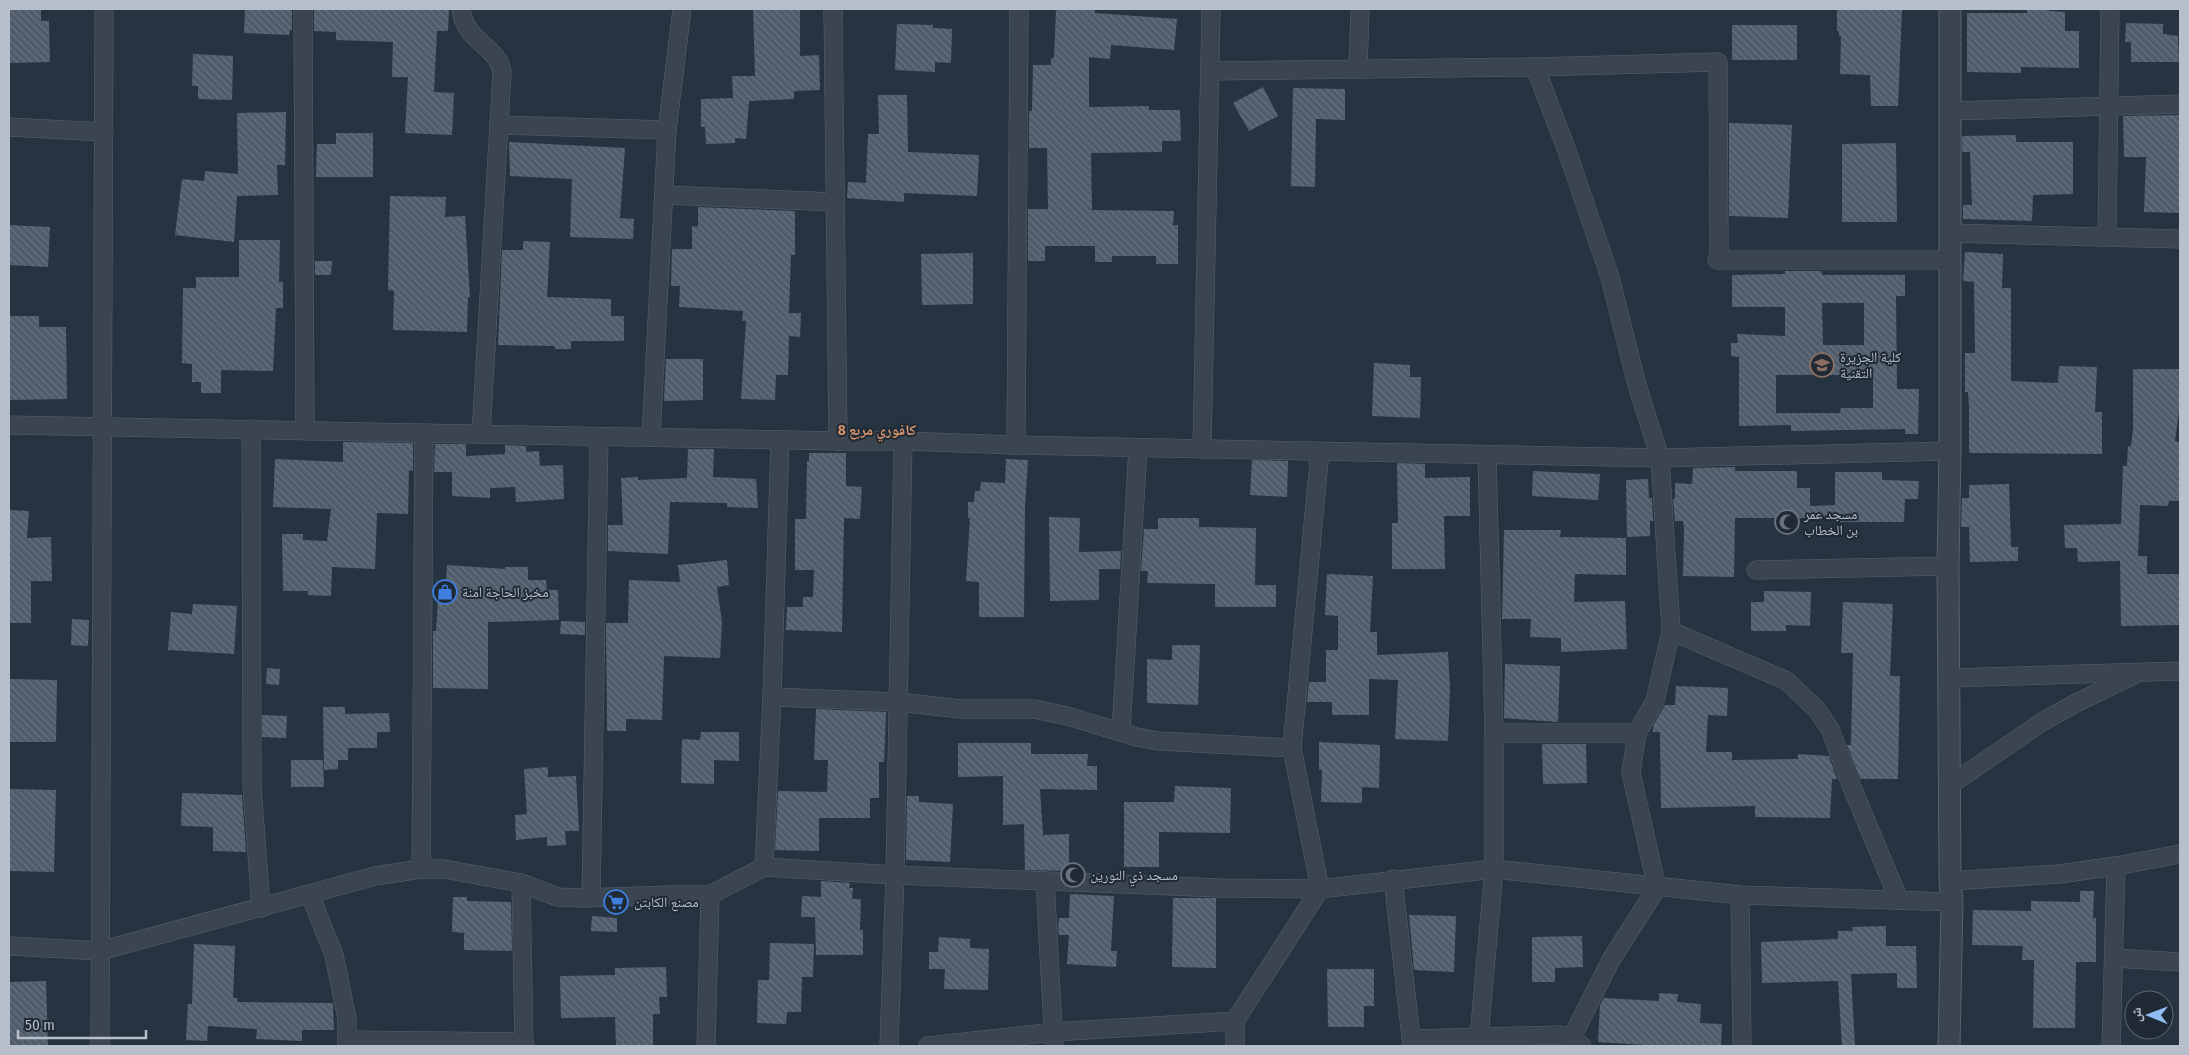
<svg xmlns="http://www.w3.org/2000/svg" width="2189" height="1055" viewBox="0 0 2189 1055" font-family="'Fira Sans Condensed','Noto Naskh Arabic',sans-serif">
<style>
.building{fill:url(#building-back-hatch);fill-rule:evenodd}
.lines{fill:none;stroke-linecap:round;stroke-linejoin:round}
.minor-casing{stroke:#58636d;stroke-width:19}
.tertiary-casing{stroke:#58636d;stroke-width:23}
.minor{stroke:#3b4550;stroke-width:18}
.tertiary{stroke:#3b4550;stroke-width:21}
.labels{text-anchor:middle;stroke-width:4;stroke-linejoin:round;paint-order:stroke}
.poi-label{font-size:14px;fill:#b7c0ca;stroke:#1f2a35;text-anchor:start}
.neighbourhood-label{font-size:15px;font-weight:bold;fill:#d3926a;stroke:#1f2a35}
</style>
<defs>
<pattern id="building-back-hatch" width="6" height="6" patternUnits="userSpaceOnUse" patternTransform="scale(1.25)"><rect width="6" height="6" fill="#505c6b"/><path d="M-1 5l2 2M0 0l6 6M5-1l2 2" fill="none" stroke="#67727f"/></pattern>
</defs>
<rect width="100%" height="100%" fill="#263340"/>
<g class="building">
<polygon points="9,9 41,9 41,21 49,21 50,62 9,63"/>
<polygon points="245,9 292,9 292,30 290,30 289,35 244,33"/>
<polygon points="314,9 449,9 448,31 437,31 434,92 454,93 452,135 405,133 408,77 392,77 393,42 336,40 336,32 314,31"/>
<polygon points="753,9 800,9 800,56 819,55 820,90 794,91 794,99 749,101 746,139 735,138 735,143 706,144 705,127 701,127 701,99 733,98 732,76 755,76"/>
<polygon points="1056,9 1095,9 1095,13 1177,19 1174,50 1111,45 1110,59 1089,57 1089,107 1149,106 1149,110 1180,110 1181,141 1162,141 1162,152 1091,153 1092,210 1174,211 1173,225 1178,225 1178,264 1156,264 1156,256 1112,256 1112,262 1095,262 1095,246 1045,246 1045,261 1028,261 1028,209 1048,209 1047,148 1029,148 1029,111 1032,111 1033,65 1051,65 1051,58 1054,58"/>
<polygon points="1837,9 1902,9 1898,106 1871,106 1870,75 1840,74 1841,36 1839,36 1839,31 1837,31"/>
<polygon points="2027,9 2049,9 2049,11 2065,12 2065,31 2079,31 2079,68 2021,67 2021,73 1967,72 1967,13 2027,13"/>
<polygon points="2126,23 2163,24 2163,34 2178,36 2179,62 2131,62 2131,42 2125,42"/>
<polygon points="897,24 933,25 933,28 952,29 951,63 935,62 935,72 895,70"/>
<rect x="1732" y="25" width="65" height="35"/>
<polygon points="193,54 233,56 232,100 198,99 198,86 192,86"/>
<polygon points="1263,87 1278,116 1249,131 1233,103"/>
<polygon points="1293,88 1345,89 1345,120 1316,119 1315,187 1291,186"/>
<polygon points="878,95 907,95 908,152 979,155 977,196 904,193 904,202 847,198 848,182 866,183 868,134 879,134"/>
<polygon points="286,112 285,165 277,165 278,195 237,196 234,242 175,235 182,179 204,181 205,171 238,174 237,113"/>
<polygon points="2180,115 2180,213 2144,212 2146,157 2124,157 2123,116"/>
<polygon points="1729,123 1792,125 1788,218 1729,216"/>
<polygon points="336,133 373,133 373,177 316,177 317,144 336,144"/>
<polygon points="2016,135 2016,142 2073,142 2073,194 2033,195 2032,221 1963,219 1963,205 1972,205 1970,152 1962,152 1962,136"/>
<polygon points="509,142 625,148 620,218 634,219 633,239 570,237 572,179 510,176"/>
<polygon points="1896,143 1897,222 1842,222 1842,144"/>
<polygon points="390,196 446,197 445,217 465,216 470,297 468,297 467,332 393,330 394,291 388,290"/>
<polygon points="698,207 795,211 795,255 791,255 789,313 801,313 800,337 789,336 788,375 776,375 775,400 741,399 746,321 742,321 743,311 679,307 680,286 671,286 672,249 692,249 692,226 698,227"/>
<polygon points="9,225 50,227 48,267 9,265"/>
<polygon points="239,240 280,240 279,282 283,282 283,308 276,308 273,371 221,370 221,393 201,393 201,382 192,382 192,364 182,363 183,288 196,288 196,277 239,277"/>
<polygon points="523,241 550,242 547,297 611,299 611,316 624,316 624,341 571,341 571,349 555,349 555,346 498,345 502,250 523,250"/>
<polygon points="1965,252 2003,254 2002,288 2011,288 2011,381 2058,383 2059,366 2097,367 2095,412 2102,412 2102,454 1969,453 1969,406 1968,392 1965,392 1965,353 1975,353 1974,282 1963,281"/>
<polygon points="973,253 973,304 922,305 921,254"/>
<polygon points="315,261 332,261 331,275 315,275"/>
<path d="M1785 271H1822V275H1905V296H1896L1897 389H1919L1918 434H1905V429L1791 431V425L1739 426V357L1731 356V343H1738L1737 334 1785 336V307H1732V275L1785 274ZM1822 303H1864V345H1823ZM1776 375H1873V408H1841L1840 413H1776Z"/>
<polygon points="9,316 39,316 39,327 66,327 67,399 9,400"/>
<polygon points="666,359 703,359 703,400 664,401"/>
<polygon points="1374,363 1410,365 1410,377 1421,377 1420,418 1372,416"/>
<polygon points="2133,369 2179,369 2179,411 2175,441 2180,442 2180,501 2169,501 2168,506 2140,505 2138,556 2147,556 2147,574 2180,574 2180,625 2121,626 2120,561 2078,562 2077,548 2065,548 2064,525 2121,524 2123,466 2127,466 2128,446 2131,446 2133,430"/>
<polygon points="343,442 413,443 413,471 409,470 408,514 377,513 375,569 332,567 331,596 308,595 308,591 283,591 282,534 303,534 303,540 327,541 331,509 273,507 275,459 343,462"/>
<polygon points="435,444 466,444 466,456 505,454 505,445 526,446 526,452 539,451 540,466 563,465 564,499 516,502 515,487 490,488 490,498 452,496 452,472 434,472"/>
<polygon points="688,449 714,449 713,477 756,479 758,508 727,507 727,503 670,502 668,554 608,551 608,525 623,525 621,478 638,477 638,480 687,478"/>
<polygon points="809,453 846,453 846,486 862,487 860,519 844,518 842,632 786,630 787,607 803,607 803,597 813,597 814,570 795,570 795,519 806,519 807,461 809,461"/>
<polygon points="1006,459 1028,460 1025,506 1024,617 979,617 979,582 966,581 970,518 968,518 968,502 974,502 975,491 980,491 981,482 1005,483"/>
<polygon points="1252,460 1288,461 1287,497 1250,495"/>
<polygon points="1397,463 1425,464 1425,478 1470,477 1470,516 1444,516 1445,569 1392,569 1392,523 1398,523"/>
<polygon points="1735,467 1735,471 1797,471 1797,488 1810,488 1810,506 1835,505 1835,472 1882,472 1882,480 1919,481 1918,499 1905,499 1904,522 1835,522 1835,518 1735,518 1734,577 1683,576 1684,528 1683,521 1675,521 1673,499 1675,499 1675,483 1692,484 1693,468"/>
<polygon points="1533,471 1600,474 1598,500 1532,496"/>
<polygon points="1648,479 1649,498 1652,498 1653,521 1650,521 1650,536 1627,537 1626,480"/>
<polygon points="2009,484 2011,547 2018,547 2018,561 1970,562 1969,527 1961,527 1962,498 1969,498 1969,485"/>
<polygon points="9,510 29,511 27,538 51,537 52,581 31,581 31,623 9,623"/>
<polygon points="1049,517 1080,518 1079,552 1121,551 1120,569 1099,569 1099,600 1050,601"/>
<polygon points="1158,518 1199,518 1199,527 1256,528 1255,585 1276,585 1276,607 1215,607 1215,584 1147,583 1148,571 1141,571 1144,529 1158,529"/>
<polygon points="1504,530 1561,530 1560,537 1626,538 1626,575 1575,574 1574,602 1625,601 1627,649 1561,652 1561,638 1530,637 1531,619 1502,619"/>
<polygon points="727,560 729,585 717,587 722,622 720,658 664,656 662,720 626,719 626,731 607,731 606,623 628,623 629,580 680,582 678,565"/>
<polygon points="447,565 505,569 505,567 528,567 528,580 546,580 547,590 558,590 559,620 488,622 488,689 433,688 433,631 436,631 439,584 446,584"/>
<polygon points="1327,574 1373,576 1370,632 1377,632 1377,655 1448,652 1450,688 1448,741 1395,739 1398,680 1369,679 1369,715 1332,715 1332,702 1307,702 1309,682 1326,682 1326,650 1338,650 1338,616 1325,615"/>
<polygon points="1764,591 1811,592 1810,626 1786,625 1786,631 1751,631 1751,602 1764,602"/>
<polygon points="1843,602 1893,604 1890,676 1900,676 1898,779 1860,779 1847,745 1851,745 1853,653 1841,653"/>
<polygon points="193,604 237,606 234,654 168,650 171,612 192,614"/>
<polygon points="72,619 89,620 88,646 71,645"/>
<polygon points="561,621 585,622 585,635 560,634"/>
<polygon points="1172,645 1200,645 1198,705 1147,703 1147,659 1172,660"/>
<polygon points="1505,664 1560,666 1558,722 1504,718"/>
<polygon points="267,668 280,669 279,685 266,684"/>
<polygon points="9,679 57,680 56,742 9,742"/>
<polygon points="1676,686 1728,688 1727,716 1708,715 1706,752 1732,752 1732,760 1798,759 1798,754 1829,756 1837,779 1832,779 1830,818 1755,817 1755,806 1661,808 1660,732 1653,732 1653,726 1665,705 1675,705"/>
<polygon points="323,707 345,707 345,714 389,713 390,732 377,732 377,748 348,748 348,760 338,760 338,769 324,770"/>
<polygon points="816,709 886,712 884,762 879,762 879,798 870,798 870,818 819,818 819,851 775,850 778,791 827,792 828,760 814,760"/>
<polygon points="262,715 287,716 286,738 262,737"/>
<polygon points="701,732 739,732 739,761 714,760 714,784 681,783 682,739 700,740"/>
<polygon points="1319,742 1380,745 1379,788 1362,787 1362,803 1321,802 1322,770 1319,770"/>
<polygon points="958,743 1031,743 1031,754 1088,754 1087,766 1097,766 1097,790 1040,789 1043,835 1069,834 1069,871 1025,870 1024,824 1003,825 1003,776 958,777"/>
<polygon points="1542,744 1586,744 1587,783 1543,784"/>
<polygon points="291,760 323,760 324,787 291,787"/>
<polygon points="548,767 548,777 576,776 579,831 565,831 566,845 547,846 547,837 516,840 515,815 527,814 524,769"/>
<polygon points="1175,786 1231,788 1230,833 1159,832 1159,867 1124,867 1124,802 1174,802"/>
<polygon points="9,789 56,790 54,872 9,871"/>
<polygon points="182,793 242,795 246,852 213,851 213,827 181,826"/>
<polygon points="907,796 919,796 919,802 953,804 950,862 906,860"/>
<polygon points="821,881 850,883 849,888 853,888 852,899 861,899 860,930 863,930 863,955 816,955 815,917 801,917 802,896 821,897"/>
<polygon points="2080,891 2094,891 2093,918 2096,918 2096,962 2076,962 2075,1028 2033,1028 2034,960 2022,960 2023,946 1972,945 1973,910 2031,911 2031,901 2080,902"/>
<polygon points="1070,894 1114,896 1111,951 1117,951 1116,967 1067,964 1069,935 1059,935 1058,929 1059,918 1069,918"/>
<polygon points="453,897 467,897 467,901 511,902 512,951 464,950 464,933 452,932"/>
<polygon points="1173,898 1216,898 1216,968 1172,967"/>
<polygon points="1409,915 1456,916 1454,972 1414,970"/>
<polygon points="592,916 617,918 617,932 591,931"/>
<polygon points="1886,926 1886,946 1916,946 1917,988 1897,988 1897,973 1851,974 1855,1046 1842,1046 1838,981 1762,983 1761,942 1838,939 1838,931 1853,931 1852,927"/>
<polygon points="1582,936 1583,967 1555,968 1555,982 1532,982 1532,937"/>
<polygon points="939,937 970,939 970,948 989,949 988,990 944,989 945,969 929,969 929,952 938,952"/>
<polygon points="770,943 814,944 813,977 802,977 801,1012 787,1012 786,1024 757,1023 758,980 769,980"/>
<polygon points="194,944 235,946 233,998 238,998 237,1002 333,1003 334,1030 302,1030 302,1041 256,1039 257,1029 208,1026 207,1041 186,1040 188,1004 192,1004"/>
<polygon points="666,967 667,997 659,997 660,1014 653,1014 653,1046 616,1046 615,1017 561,1018 560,976 615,975 615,968"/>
<polygon points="1327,969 1374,969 1374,1006 1364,1006 1364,1027 1328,1027"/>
<polygon points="46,981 48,1046 9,1046 9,982"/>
<polygon points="1659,993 1678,994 1677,1002 1701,1004 1700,1023 1722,1024 1721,1046 1662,1046 1598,1042 1600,1005 1604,998 1659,1001"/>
</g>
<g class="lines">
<g class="minor-casing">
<g id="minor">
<polyline points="303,9 305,431"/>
<path d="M461 9C464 41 499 47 502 72L481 434"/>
<polyline points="833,9 838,441"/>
<polyline points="1535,67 1566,148 1610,277 1637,385 1660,458 1671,631 1655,701 1637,733"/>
<polyline points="1358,69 1360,9"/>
<polyline points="1210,71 1535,67 1718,62 1719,254 1717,260 1950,260"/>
<polyline points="1950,111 2180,104"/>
<polyline points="499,125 667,130"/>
<polyline points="9,127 104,132"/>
<polyline points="664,195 835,202"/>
<polyline points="1950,233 2180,239"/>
<polyline points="2107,237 2110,9"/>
<polyline points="9,425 838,441 903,441 1016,445 1660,458 1950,451"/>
<polyline points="251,429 252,786 261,908"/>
<polyline points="651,437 667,130 682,9"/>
<polyline points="1016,445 1019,9"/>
<polyline points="1202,449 1211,9"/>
<polyline points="1756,570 1948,566"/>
<polyline points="1671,631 1787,681 1817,710 1830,729 1851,785 1899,900"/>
<polyline points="1950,678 2180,671"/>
<polyline points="772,697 899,702 961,709 1034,709 1067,716 1137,737 1158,741 1292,748"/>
<polyline points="1121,732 1138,448"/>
<polyline points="1494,733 1637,733 1631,773 1657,888 1612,958 1572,1037"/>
<polyline points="1950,785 2042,722 2076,703 2134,675"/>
<polyline points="764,867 772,697 780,440"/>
<polyline points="421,869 424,433"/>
<polyline points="1393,879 1412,1046"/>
<polyline points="1045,881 1054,1046"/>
<polyline points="1950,881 2059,874 2116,866 2180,854"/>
<polyline points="521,883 524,1046"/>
<polyline points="310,895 334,955 347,1019 347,1046"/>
<polyline points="1740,895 1742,1046"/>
<polyline points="591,898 599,437"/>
<polyline points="9,946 100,951 375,876 421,869 444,869 521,883 558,897 581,898 671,895 710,895 764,867 895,875 1220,888 1320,889 1494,869 1740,895 1952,902"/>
<polyline points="2114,958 2180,962"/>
<polyline points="1479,1037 1494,869 1494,733 1487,455"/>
<polyline points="1412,1039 1558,1035 1572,1037 1582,1046"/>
<polyline points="347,1040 524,1042"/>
<polyline points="100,1046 104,9"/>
<polyline points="706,1046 710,895"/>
<polyline points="889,1046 895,875 903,441"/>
<polyline points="928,1046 1054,1032 1235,1021"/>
<polyline points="1235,1046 1235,1021 1320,889 1292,748 1320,451"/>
<polyline points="2111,1046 2116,866"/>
</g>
</g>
<g class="tertiary-casing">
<polyline id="tertiary" points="1949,1046 1952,902 1950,881 1948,566 1950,451 1950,9"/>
</g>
<use href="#minor" class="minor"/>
<use href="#tertiary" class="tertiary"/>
</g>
<defs>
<g id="university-ring" transform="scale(1.25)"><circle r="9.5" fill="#1f2a35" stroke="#8d6e63" stroke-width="1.5"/><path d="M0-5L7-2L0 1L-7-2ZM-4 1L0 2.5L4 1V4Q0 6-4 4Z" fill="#8d6e63"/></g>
<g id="mosque-ring" transform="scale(1.25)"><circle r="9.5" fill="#1f2a35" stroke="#6b7280" stroke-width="1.5"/><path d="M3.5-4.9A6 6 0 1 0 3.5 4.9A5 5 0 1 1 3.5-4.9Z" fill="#6b7280"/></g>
<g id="shop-ring" transform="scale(1.25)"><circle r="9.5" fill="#1f2a35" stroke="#3f7fe0" stroke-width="1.5"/><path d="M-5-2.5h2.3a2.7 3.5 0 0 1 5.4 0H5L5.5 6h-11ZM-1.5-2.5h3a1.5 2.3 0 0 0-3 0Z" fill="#3f7fe0"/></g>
<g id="supermarket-ring" transform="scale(1.25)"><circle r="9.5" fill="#1f2a35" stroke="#3f7fe0" stroke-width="1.5"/><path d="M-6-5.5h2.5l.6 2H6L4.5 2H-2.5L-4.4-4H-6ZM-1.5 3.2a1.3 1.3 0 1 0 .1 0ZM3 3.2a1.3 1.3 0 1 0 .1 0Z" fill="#3f7fe0"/></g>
</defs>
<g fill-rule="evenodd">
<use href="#university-ring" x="1822" y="365"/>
<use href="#mosque-ring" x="1787" y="522"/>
<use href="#shop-ring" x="445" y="592"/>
<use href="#mosque-ring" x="1073" y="875"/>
<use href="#supermarket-ring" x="616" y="902"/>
</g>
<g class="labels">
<g class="poi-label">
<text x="1840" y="362">كلية الجزيرة<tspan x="1840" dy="16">التقنية</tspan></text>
<text x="1804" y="519">مسجد عمر<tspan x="1804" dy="16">بن الخطاب</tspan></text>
<text x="462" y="597">مخبز الحاجة امنة</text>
<text x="1090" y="880">مسجد ذي النورين</text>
<text x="634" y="907">مصنع الكابتن</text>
</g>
<g class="neighbourhood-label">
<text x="877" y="435">كافوري مربع 8</text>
</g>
</g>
<rect width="2189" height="1055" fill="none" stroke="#b7c0ca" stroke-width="20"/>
<g transform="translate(2149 1015) rotate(271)"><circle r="24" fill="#1f2a35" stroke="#5c6671"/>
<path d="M0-4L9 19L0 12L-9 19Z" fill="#91bdf5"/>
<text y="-8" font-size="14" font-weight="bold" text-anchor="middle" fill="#b7c0ca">ش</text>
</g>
<path d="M18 1030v8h128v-8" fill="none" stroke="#b7c0ca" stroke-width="2.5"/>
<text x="25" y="1030" font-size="15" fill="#b7c0ca" stroke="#1f2a35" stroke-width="4" paint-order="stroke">50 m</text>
</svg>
